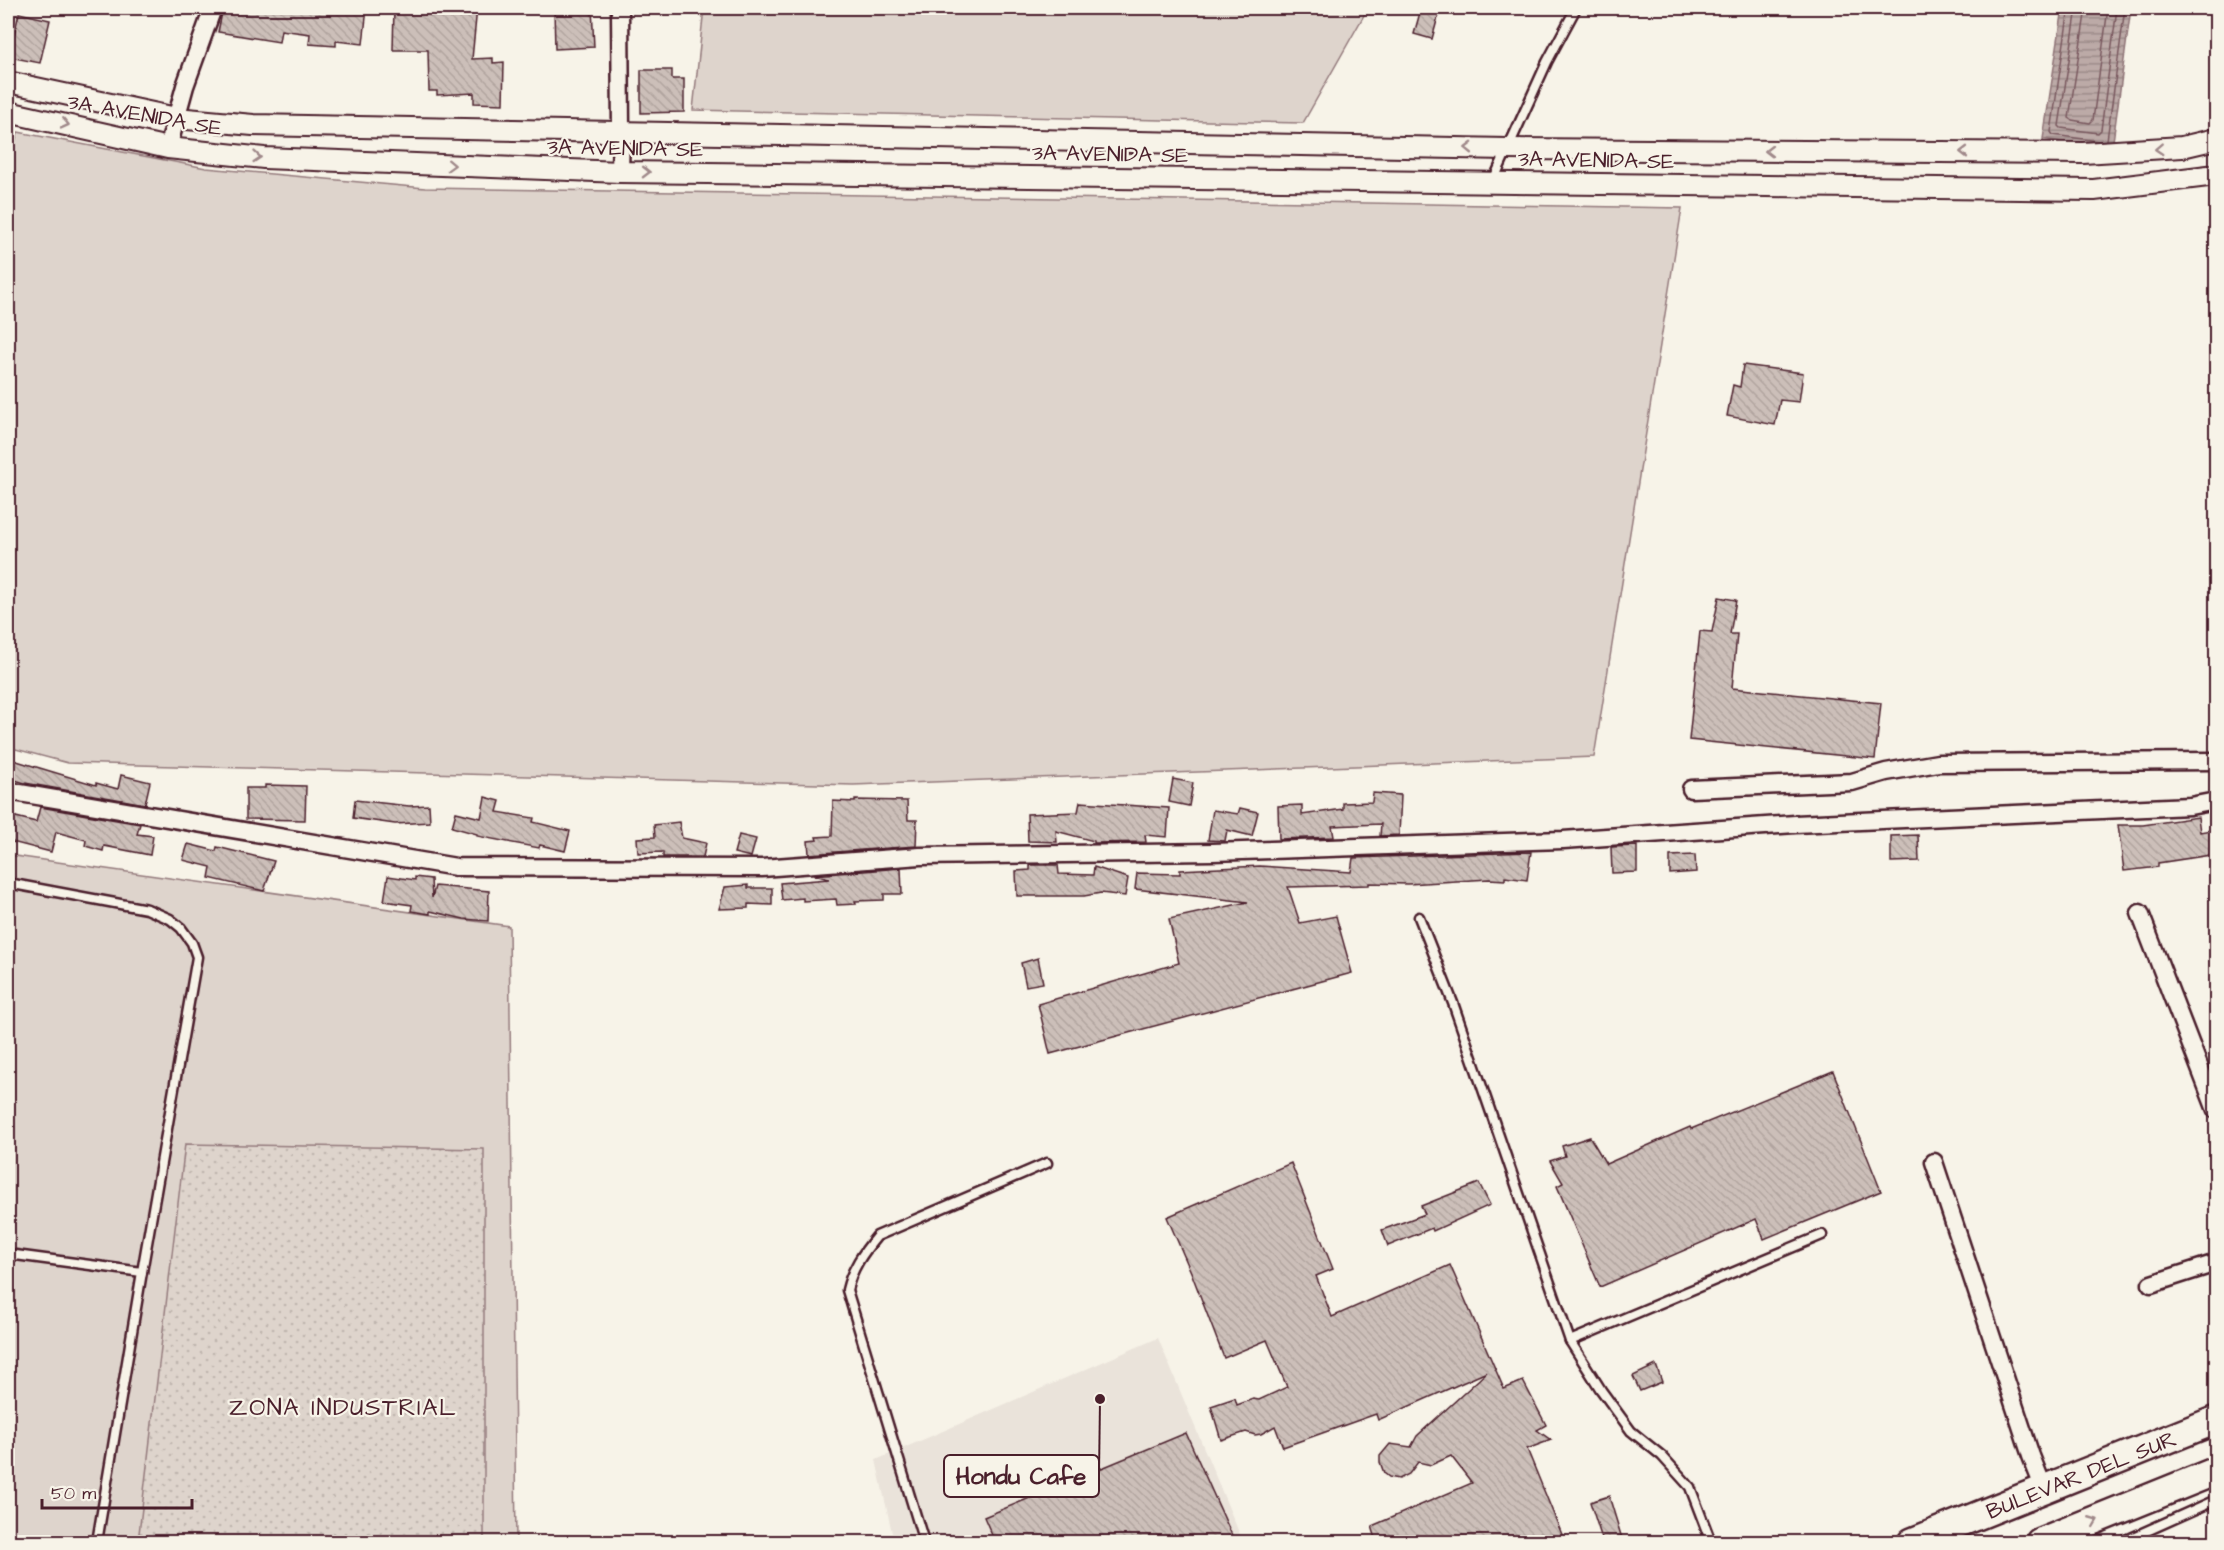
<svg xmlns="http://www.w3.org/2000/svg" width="2224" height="1550" viewBox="0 0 2224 1550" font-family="'Architects Daughter',sans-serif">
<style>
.built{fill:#eae3da}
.green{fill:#ded4cc;stroke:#947a7c;stroke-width:1.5}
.park{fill:url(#park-dots);stroke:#947a7c;stroke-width:1.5}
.water{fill:url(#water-rules);stroke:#8e7275;stroke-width:1.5}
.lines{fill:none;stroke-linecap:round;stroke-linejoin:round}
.shore{stroke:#78575d;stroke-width:1.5}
.building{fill:url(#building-back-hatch);stroke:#4a1f2b;stroke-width:1.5}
.service-casing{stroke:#4a1f2b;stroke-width:13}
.minor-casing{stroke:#4a1f2b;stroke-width:21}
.tertiary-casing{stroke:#4a1f2b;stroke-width:24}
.trunk-casing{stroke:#4a1f2b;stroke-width:32}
.service{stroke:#f7f3e8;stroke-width:8}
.minor{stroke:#f7f3e8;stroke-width:16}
.tertiary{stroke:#f7f3e8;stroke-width:20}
.trunk{stroke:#f7f3e8;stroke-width:27}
.oneway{stroke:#a0898a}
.labels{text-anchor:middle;stroke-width:4.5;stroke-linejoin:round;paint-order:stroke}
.street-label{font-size:22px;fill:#4a1f2b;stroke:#f7f3e8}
.neighbourhood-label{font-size:24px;letter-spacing:1.5px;fill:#4a1f2b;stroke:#f7f3e8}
.leader{fill:none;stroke:#4a1f2b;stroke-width:2}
.callout-dot{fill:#4a1f2b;stroke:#f7f3e8;stroke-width:2}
.callout{fill:#f7f3e8;stroke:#4a1f2b;stroke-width:2}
.callout-label{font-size:24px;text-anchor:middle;font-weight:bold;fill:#4a1f2b}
</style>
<defs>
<pattern id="park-dots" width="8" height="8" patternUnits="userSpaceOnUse" patternTransform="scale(1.5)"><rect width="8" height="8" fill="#ded4cc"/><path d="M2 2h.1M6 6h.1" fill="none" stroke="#c0b6af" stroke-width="1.8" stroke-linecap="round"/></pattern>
<pattern id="water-rules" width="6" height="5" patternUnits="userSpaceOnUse" patternTransform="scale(1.5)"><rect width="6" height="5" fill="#bcaaa7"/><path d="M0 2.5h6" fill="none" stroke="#9b8a88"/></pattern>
<pattern id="building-back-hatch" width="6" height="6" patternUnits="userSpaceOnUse" patternTransform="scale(1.5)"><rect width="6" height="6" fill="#ccbfb9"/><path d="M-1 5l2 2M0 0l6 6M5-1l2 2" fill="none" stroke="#b1a49f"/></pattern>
</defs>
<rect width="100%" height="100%" fill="#f7f3e8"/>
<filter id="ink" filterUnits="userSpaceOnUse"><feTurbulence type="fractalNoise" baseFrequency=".0167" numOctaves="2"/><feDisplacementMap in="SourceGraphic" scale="12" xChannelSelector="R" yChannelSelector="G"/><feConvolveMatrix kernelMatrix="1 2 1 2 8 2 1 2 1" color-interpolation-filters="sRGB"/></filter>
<g filter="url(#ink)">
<polygon class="built" points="1158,1338 1243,1542 894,1542 876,1460"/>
<g class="green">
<polygon points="704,8 1368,8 1303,123 693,110"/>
<polygon points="18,132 206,168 425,188 1682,208 1594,757 853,785 68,763 8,747 8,165"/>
<polygon points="8,855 509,926 516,1542 8,1542"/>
</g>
<polygon class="park" points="185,1144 484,1149 484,1542 138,1542"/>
<polygon class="water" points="2063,8 2131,8 2112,149 2043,139"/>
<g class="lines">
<g class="shore">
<polyline points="2069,8 2051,132 2053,135 2099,141"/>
<polyline points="2077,8 2059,126 2061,128 2098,133 2101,130 2117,8"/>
<polyline points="2086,8 2069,118 2072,120 2090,123 2093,120 2108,8"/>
<polyline points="2107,140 2125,8"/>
</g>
</g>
<g class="building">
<polygon points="223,8 367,8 363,44 336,41 336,46 309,44 310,34 281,30 279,42 218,32"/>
<polygon points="394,8 477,8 472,59 493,58 493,63 504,62 503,104 474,103 474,93 437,95 437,91 429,91 428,50 393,50"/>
<polygon points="554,8 592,8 594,47 555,49"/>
<polygon points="1421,9 1439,13 1432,39 1414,34"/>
<polygon points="19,13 50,20 40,63 9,57"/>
<polygon points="641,70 672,70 672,79 684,79 684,112 641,113"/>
<polygon points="1743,365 1803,373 1799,402 1780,400 1775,425 1727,416 1733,385 1740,387"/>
<polygon points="1719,597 1736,600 1730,634 1737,634 1732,688 1881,703 1875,759 1689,740 1700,631 1712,632"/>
<polygon points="10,759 96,785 96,783 118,789 121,775 150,782 145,804 25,783 8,778"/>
<polygon points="1173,779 1193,783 1189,806 1169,802"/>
<polygon points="265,785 306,786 305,820 246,819 246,788 265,788"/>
<polygon points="1373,793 1401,795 1399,835 1380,836 1381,824 1332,826 1334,837 1279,839 1278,806 1302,805 1302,815 1343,809 1343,803 1372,802"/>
<polygon points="485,797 500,801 497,812 534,818 533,822 570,831 565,851 540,845 539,848 477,836 477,834 452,827 456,812 481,818"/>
<polygon points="355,800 409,806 429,805 430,822 395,824 353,818"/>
<polygon points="855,800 907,801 908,820 917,820 916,846 809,854 808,841 817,840 816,837 832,836 833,801 855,802"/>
<polygon points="1080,802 1169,808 1167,837 1145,835 1146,842 1094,843 1094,841 1056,831 1057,842 1028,841 1027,814 1078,812"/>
<polygon points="40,807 140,824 137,834 153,836 150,855 104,846 103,851 85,846 86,840 56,832 51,852 8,841 8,815 36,822"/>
<polygon points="1240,808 1258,812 1252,836 1227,830 1225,841 1208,840 1213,810 1238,814"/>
<polygon points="2198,817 2200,832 2217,829 2217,854 2158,863 2158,867 2124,871 2118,825 2143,825"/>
<polygon points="679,822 682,838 706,843 703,857 663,857 663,852 638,853 637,838 655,837 654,825"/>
<polygon points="739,835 756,839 751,857 734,853"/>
<polygon points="1918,835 1919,861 1891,862 1891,836"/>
<polygon points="188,844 216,851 217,847 274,861 264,891 209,878 211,867 183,860"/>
<polygon points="1637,846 1637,872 1612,873 1611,847"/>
<polygon points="1531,852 1527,880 1505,877 1505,880 1489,879 1408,884 1369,883 1369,885 1288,887 1300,923 1336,916 1352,973 1050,1054 1038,1004 1179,963 1169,919 1248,902 1135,889 1137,873 1180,874 1180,870 1260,866 1351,872 1353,858"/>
<polygon points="1695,855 1696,872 1670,874 1670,856"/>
<polygon points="1030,865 1058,865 1059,874 1093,875 1094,867 1128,878 1125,896 1101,893 1084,896 1017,896 1016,871 1030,870"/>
<polygon points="901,868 902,894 884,894 884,900 855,901 856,904 837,905 836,899 803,901 803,898 782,900 780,883 829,879 814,875"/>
<polygon points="388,876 415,880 415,877 431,879 432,898 435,886 489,891 488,921 464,919 430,911 430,914 411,911 412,905 384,901"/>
<polygon points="748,885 748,888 772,888 772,905 748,904 748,908 719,909 725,887"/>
<polygon points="1038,958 1043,983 1026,986 1021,963"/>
<polygon points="1833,1071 1881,1191 1764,1239 1756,1219 1600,1287 1557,1186 1563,1183 1550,1161 1565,1156 1562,1146 1590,1137 1606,1164 1690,1127 1691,1129"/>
<polygon points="1291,1163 1333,1269 1316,1276 1332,1317 1450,1265 1504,1389 1523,1381 1546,1425 1537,1430 1551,1440 1527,1449 1563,1537 1548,1542 1377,1542 1372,1526 1472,1483 1451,1456 1431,1465 1418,1462 1409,1474 1399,1479 1389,1477 1384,1473 1380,1462 1380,1456 1390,1444 1411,1447 1417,1436 1487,1372 1378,1420 1376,1414 1283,1447 1275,1426 1261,1434 1255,1435 1246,1432 1221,1440 1211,1406 1235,1398 1237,1405 1253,1399 1259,1400 1287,1387 1267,1340 1224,1358 1191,1272 1167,1217"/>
<polygon points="1479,1183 1490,1205 1433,1231 1432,1228 1388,1246 1382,1230 1425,1214 1421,1206"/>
<polygon points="1656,1365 1662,1382 1640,1391 1633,1376"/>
<polygon points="1186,1433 1235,1542 995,1542 984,1517"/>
<polygon points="1609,1496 1623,1542 1603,1542 1590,1502"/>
</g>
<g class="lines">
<g class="service-casing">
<g id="service">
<polyline points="1493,181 1547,62 1576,8"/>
<polyline points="8,883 147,909 170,919 181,928 192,943 197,957 142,1272 97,1542"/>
<polyline points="1419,917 1453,1003 1570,1341 1601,1390 1631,1431 1662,1456 1690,1487 1711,1542"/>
<polyline points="8,1254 142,1272"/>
<polyline points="1570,1341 1822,1235"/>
<path d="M924 1542 847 1290C852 1268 863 1253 877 1236L1047 1163"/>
<polyline points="2122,1542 2216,1500"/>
</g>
</g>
<g class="minor-casing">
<g id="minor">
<polyline points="168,148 185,86 213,8"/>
<polyline points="620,172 621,131 620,8"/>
<polyline points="1691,789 1852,782 1886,772 1938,763 2216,761"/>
<polyline points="8,791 456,867 762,868 920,856 1213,852 1563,840 1795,824 2190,806 2216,801"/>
<polyline points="2140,913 2216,1110"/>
<polyline points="1934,1162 2031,1456 2044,1489"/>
<polyline points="2151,1284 2216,1263"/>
</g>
</g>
<g class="tertiary-casing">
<g id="tertiary">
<polyline points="8,82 176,118 253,125 1507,149 2083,153 2182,147 2216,139"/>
<polyline points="8,112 168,148 264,158 620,172 2094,190 2216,175"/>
</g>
</g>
<g class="trunk-casing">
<g id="trunk">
<path id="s1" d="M1912 1542 2216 1420"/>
<polyline points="2040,1542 2216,1471"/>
</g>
</g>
<use href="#service" class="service"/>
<use href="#minor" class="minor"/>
<use href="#tertiary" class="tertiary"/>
<use href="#trunk" class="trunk"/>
</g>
<defs><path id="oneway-chevron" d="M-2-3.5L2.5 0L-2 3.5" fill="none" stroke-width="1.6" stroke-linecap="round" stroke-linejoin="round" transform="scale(1.5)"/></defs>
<g class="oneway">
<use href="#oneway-chevron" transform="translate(65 124) rotate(13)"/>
<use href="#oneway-chevron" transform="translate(1469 148) rotate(-179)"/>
<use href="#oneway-chevron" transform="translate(2159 149) rotate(177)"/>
<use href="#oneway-chevron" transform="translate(1769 151) rotate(-180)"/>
<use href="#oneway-chevron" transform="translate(1964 152) rotate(-180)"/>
<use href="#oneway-chevron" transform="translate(257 157) rotate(5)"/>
<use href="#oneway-chevron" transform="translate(451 165) rotate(2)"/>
<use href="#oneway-chevron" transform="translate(646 172) rotate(1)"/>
<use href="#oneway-chevron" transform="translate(2094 1521) rotate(-22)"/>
</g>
</g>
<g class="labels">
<g class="street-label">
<text transform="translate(145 114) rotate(10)" y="8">3A AVENIDA SE</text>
<text transform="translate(625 147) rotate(1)" y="8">3A AVENIDA SE</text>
<text transform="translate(1110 153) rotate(1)" y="8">3A AVENIDA SE</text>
<text transform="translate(1596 159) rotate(1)" y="8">3A AVENIDA SE</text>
<text dy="8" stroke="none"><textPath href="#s1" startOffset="182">BULEVAR DEL SUR</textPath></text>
</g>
<g class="neighbourhood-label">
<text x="343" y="1415">ZONA INDUSTRIAL</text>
</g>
</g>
<path class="leader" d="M1100 1399L1099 1476"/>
<circle class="callout-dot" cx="1100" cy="1399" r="6"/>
<rect class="callout" x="944" y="1455" width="155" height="42" rx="6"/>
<g class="callout-label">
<text x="1021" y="1484">Hondu Cafe</text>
</g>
<rect width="2224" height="1550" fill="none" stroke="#f7f3e8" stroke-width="30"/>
<rect x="15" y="15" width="2194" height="1520" fill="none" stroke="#4a1f2b" stroke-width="2" filter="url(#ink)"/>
<path d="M42 1499v9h150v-9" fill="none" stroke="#4a1f2b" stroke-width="3"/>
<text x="51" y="1499" font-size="18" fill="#4a1f2b" stroke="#f7f3e8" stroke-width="4.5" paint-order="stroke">50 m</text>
</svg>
